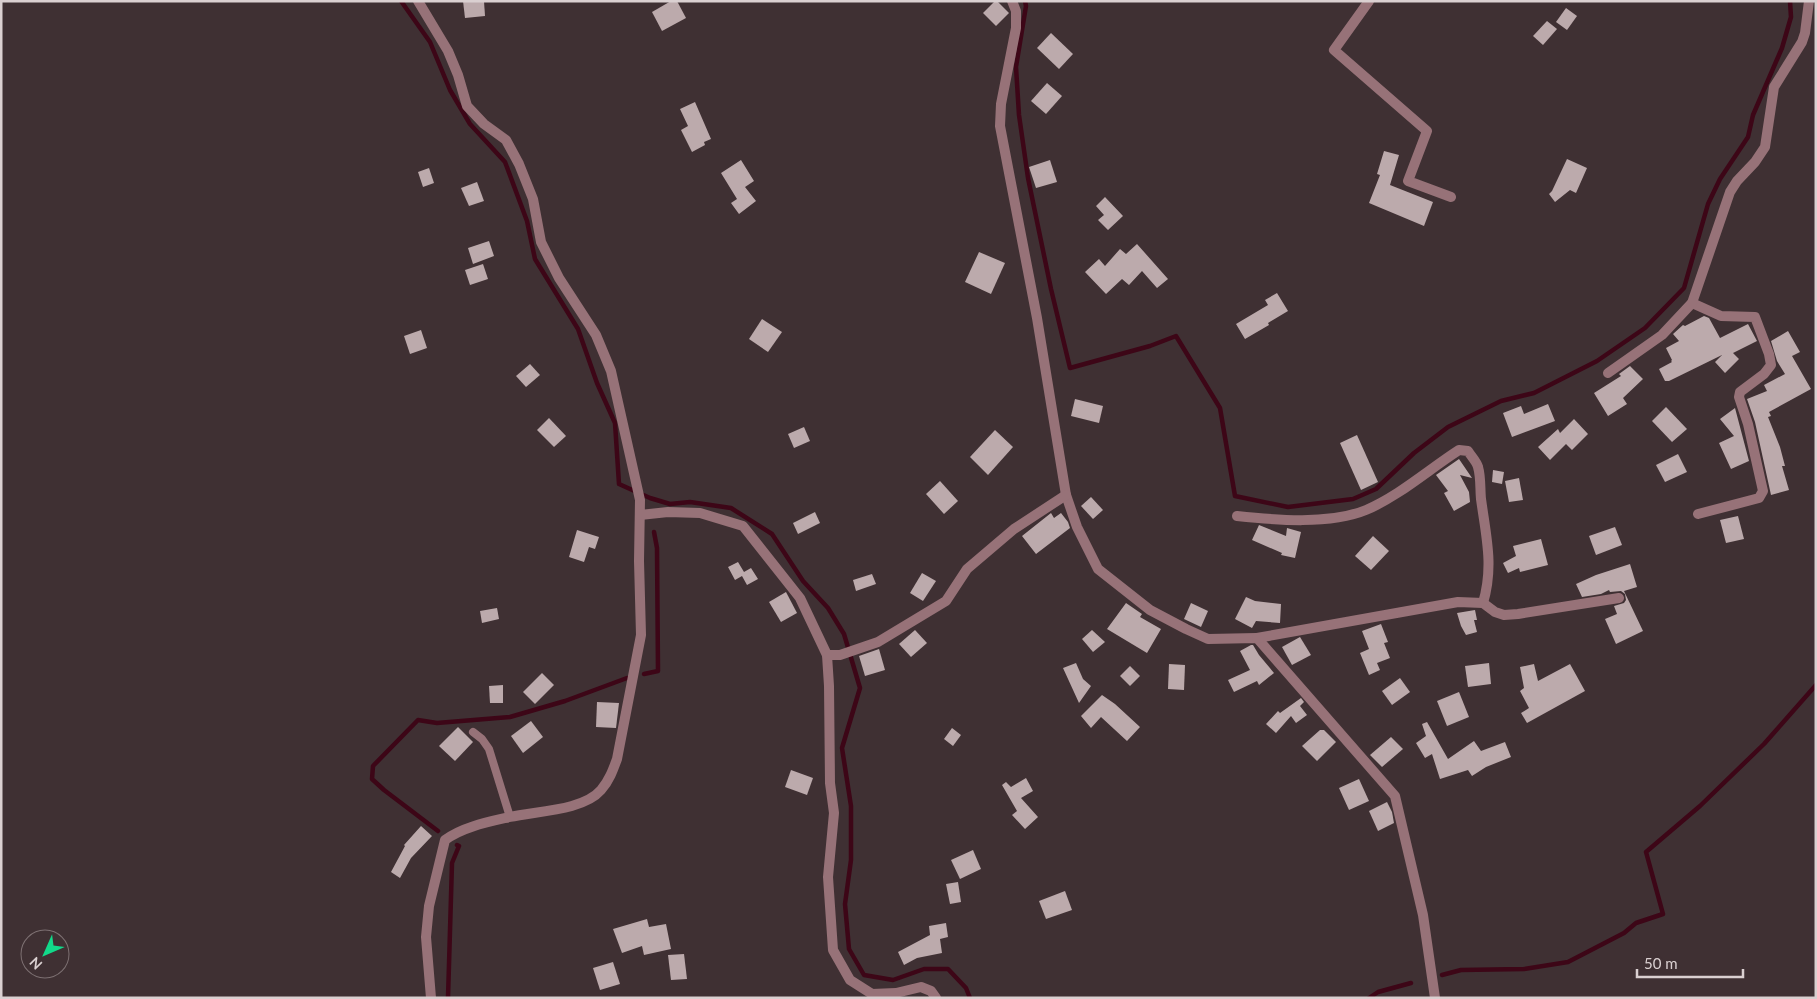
<svg xmlns="http://www.w3.org/2000/svg" width="1817" height="999" viewBox="0 0 1817 999" font-family="Lato,sans-serif">
<style>
.lines{fill:none;stroke-linecap:round;stroke-linejoin:round}
.stream{stroke:#3d0617;stroke-width:4.5}
.building{fill:#bcaaac}
.lane{stroke:#977278;stroke-width:8}
.street{stroke:#977278;stroke-width:10}
</style>
<rect width="100%" height="100%" fill="#3f3033"/>
<g class="lines">
<g class="stream">
<polyline points="401,1 430,42 450,90 470,124 505,162 527,221 535,259 578,329 597,383 615,423 619,484 650,498 670,504 690,502 731,508 772,534 803,581 828,608 844,634 860,688 842,748 851,806 851,860 845,904 849,949 864,975 893,980 924,969 948,969 966,988 970,998"/>
<polyline points="1025,1 1026,6 1016,67 1019,115 1028,178 1051,289 1070,368 1150,346 1176,336 1220,408 1235,496 1288,507 1353,499 1376,489 1414,453 1448,427 1501,401 1534,393 1597,361 1645,328 1684,288 1708,204 1720,179 1748,137 1753,115 1782,48 1791,17 1790,1"/>
<polyline points="644,674 658,671 657,548 654,532"/>
<polyline points="438,831 384,790 372,779 373,766 418,720 437,723 510,717 565,701 627,678"/>
<polyline points="1442,975 1461,970 1524,969 1568,962 1624,933 1636,923 1663,914 1646,852 1700,806 1764,744 1816,685"/>
<polyline points="448,998 452,863 459,846 457,845"/>
<polyline points="1369,998 1378,992 1411,983"/>
</g>
</g>
<g class="building">
<polygon points="463,1 484,1 485,16 465,18"/>
<polygon points="671,1 677,1 686,18 662,31 652,12"/>
<polygon points="995,1 997,1 1009,13 996,26 983,13"/>
<polygon points="1566,8 1577,16 1567,30 1556,22"/>
<polygon points="1547,21 1557,29 1543,45 1533,36"/>
<polygon points="1051,33 1073,54 1059,69 1037,48"/>
<polygon points="1047,83 1062,96 1046,114 1031,101"/>
<polygon points="695,102 711,139 704,142 705,145 692,152 681,130 688,126 680,109"/>
<polygon points="1384,151 1399,155 1390,185 1433,202 1424,226 1369,203 1380,175 1377,174"/>
<polygon points="1567,159 1587,168 1576,193 1570,190 1555,202 1549,194 1552,191"/>
<polygon points="741,160 754,181 745,187 756,201 739,214 731,203 737,199 721,173"/>
<polygon points="1050,160 1057,182 1036,188 1029,167"/>
<polygon points="429,168 434,183 423,187 418,172"/>
<polygon points="477,182 484,201 469,206 461,188"/>
<polygon points="1105,197 1123,216 1108,230 1098,220 1104,215 1096,206"/>
<polygon points="489,241 494,256 473,264 468,248"/>
<polygon points="1137,244 1168,279 1157,288 1142,271 1129,285 1122,279 1106,294 1085,272 1099,259 1105,266 1120,249 1126,254"/>
<polygon points="979,252 1005,263 991,294 965,282"/>
<polygon points="483,264 488,279 470,285 465,270"/>
<polygon points="1277,293 1288,311 1268,323 1269,325 1245,339 1236,324 1268,305 1265,300"/>
<polygon points="1704,316 1709,318 1720,338 1748,324 1757,341 1733,353 1739,359 1725,373 1715,362 1722,355 1669,381 1665,381 1659,369 1672,362 1671,361 1672,360 1666,348 1679,341 1673,334 1683,325 1685,326"/>
<polygon points="762,319 782,332 768,352 749,339"/>
<polygon points="421,330 427,348 410,354 404,336"/>
<polygon points="1788,331 1800,352 1792,356 1811,389 1769,412 1771,416 1768,417 1780,447 1785,466 1782,466 1789,490 1771,495 1755,422 1747,399 1767,391 1764,385 1785,374 1777,361 1771,341"/>
<polygon points="530,364 540,375 526,387 516,376"/>
<polygon points="1630,366 1643,379 1623,398 1627,404 1608,416 1594,393 1621,376 1619,374"/>
<polygon points="1075,399 1103,406 1099,423 1071,416"/>
<polygon points="1548,404 1555,421 1512,437 1503,413 1521,406 1524,414"/>
<polygon points="1666,407 1687,429 1672,442 1652,421"/>
<polygon points="1735,408 1749,461 1731,469 1719,443 1734,436 1720,419"/>
<polygon points="549,418 566,436 554,447 537,430"/>
<polygon points="1574,419 1588,434 1572,450 1566,444 1550,460 1538,447 1558,429 1560,433"/>
<polygon points="804,427 810,441 794,448 788,434"/>
<polygon points="995,430 1013,447 988,475 970,457"/>
<polygon points="1357,435 1378,482 1361,490 1340,443"/>
<polygon points="1678,454 1687,472 1665,482 1656,465"/>
<polygon points="1459,459 1472,478 1460,475 1469,492 1470,502 1454,511 1444,493 1448,491 1436,475"/>
<polygon points="1493,470 1504,472 1502,484 1492,482"/>
<polygon points="1519,478 1523,500 1509,502 1505,481"/>
<polygon points="940,481 958,501 944,514 926,494"/>
<polygon points="1091,497 1103,510 1093,519 1081,506"/>
<polygon points="815,512 820,523 798,534 793,523"/>
<polygon points="1051,513 1054,518 1061,513 1068,522 1070,528 1036,554 1022,536"/>
<polygon points="1738,516 1744,539 1726,543 1720,520"/>
<polygon points="1259,525 1286,536 1287,528 1301,532 1295,558 1281,555 1282,553 1252,540"/>
<polygon points="1615,527 1622,545 1596,555 1589,536"/>
<polygon points="577,530 599,537 595,549 589,547 584,562 569,557"/>
<polygon points="1373,536 1389,551 1371,570 1355,556"/>
<polygon points="1541,539 1548,565 1520,572 1519,568 1508,573 1503,563 1516,556 1513,546"/>
<polygon points="738,562 744,572 751,568 758,579 747,585 742,576 735,580 728,567"/>
<polygon points="1630,564 1637,587 1624,591 1643,631 1616,644 1605,619 1617,614 1614,606 1624,603 1626,600 1625,594 1621,591 1610,592 1609,590 1601,594 1582,597 1576,584 1596,575"/>
<polygon points="922,573 936,581 923,601 910,593"/>
<polygon points="872,574 876,584 856,591 853,580"/>
<polygon points="786,592 797,613 781,622 769,602"/>
<polygon points="1246,597 1255,601 1281,604 1280,623 1256,621 1252,628 1235,619"/>
<polygon points="1126,603 1142,614 1140,617 1161,629 1147,653 1107,629"/>
<polygon points="1191,603 1208,611 1201,627 1184,619"/>
<polygon points="497,608 499,619 482,623 480,611"/>
<polygon points="1475,610 1477,620 1474,620 1477,632 1466,635 1461,626 1457,613"/>
<polygon points="1381,624 1388,642 1384,643 1390,658 1377,663 1380,670 1369,675 1360,653 1369,649 1362,631"/>
<polygon points="915,630 927,643 911,657 899,644"/>
<polygon points="1092,630 1105,642 1093,652 1082,639"/>
<polygon points="1300,637 1311,655 1292,665 1282,647"/>
<polygon points="1251,645 1253,645 1259,655 1274,673 1259,685 1257,681 1234,692 1228,680 1250,670 1240,651"/>
<polygon points="879,649 885,670 865,676 859,656"/>
<polygon points="1076,663 1083,679 1091,686 1079,703 1063,668"/>
<polygon points="1489,663 1491,684 1468,687 1465,666"/>
<polygon points="1169,664 1185,665 1184,690 1168,689"/>
<polygon points="1534,664 1538,681 1570,664 1585,691 1527,723 1521,713 1529,708 1520,691 1524,688 1520,667"/>
<polygon points="1130,666 1140,676 1130,686 1120,676"/>
<polygon points="542,673 554,685 535,704 523,692"/>
<polygon points="1400,678 1410,692 1392,705 1382,691"/>
<polygon points="503,685 503,703 490,703 489,686"/>
<polygon points="1459,692 1469,717 1447,726 1437,701"/>
<polygon points="1102,695 1115,704 1140,727 1127,741 1101,717 1091,728 1081,716"/>
<polygon points="1301,698 1304,702 1300,706 1307,715 1296,723 1291,716 1276,733 1266,724 1278,711 1280,713"/>
<polygon points="597,702 619,703 616,728 596,727"/>
<polygon points="531,721 543,737 523,753 511,736"/>
<polygon points="1427,722 1448,759 1474,741 1481,751 1505,742 1511,757 1486,767 1472,776 1468,770 1440,779 1432,754 1425,758 1416,743 1426,736 1422,724"/>
<polygon points="458,727 473,742 455,761 439,746"/>
<polygon points="952,728 961,735 953,746 944,739"/>
<polygon points="1320,730 1324,730 1336,742 1317,761 1302,746"/>
<polygon points="1391,737 1403,749 1382,767 1370,755"/>
<polygon points="791,770 813,778 807,795 785,787"/>
<polygon points="1026,778 1033,791 1021,798 1038,817 1025,829 1012,815 1017,811 1002,785 1006,782 1011,787"/>
<polygon points="1359,779 1369,801 1349,810 1339,788"/>
<polygon points="1387,802 1392,812 1394,823 1378,831 1369,811"/>
<polygon points="421,826 432,836 411,858 400,878 391,872 405,846 404,845"/>
<polygon points="973,850 981,869 960,879 951,860"/>
<polygon points="958,882 961,902 950,904 946,884"/>
<polygon points="1065,891 1072,910 1046,919 1039,901"/>
<polygon points="647,919 649,927 666,924 671,949 644,955 642,946 622,953 613,929"/>
<polygon points="946,923 948,937 940,939 942,953 917,958 904,965 898,952 930,935 929,926"/>
<polygon points="684,954 687,979 671,980 668,955"/>
<polygon points="613,962 620,984 600,990 593,968"/>
</g>
<g class="lines">
<polyline class="lane" points="473,732 482,739 489,749 510,817"/>
<g class="street">
<path d="M418 1 448 51 458 75 467 106 484 124 506 140 519 164 533 199 541 242 559 278 596 335 611 371 640 500 639 561 641 635 617 759C613 770 609 781 601 790 583 811 535 811 510 817 488 822 462 827 445 840L429 906 426 937 431 998"/>
<polyline points="1012,1 1016,11 1016,28 1001,104 1000,126 1037,318 1066,495 1077,527 1098,569 1150,610 1186,629 1208,639 1257,638 1395,796 1423,915 1435,998"/>
<polyline points="1369,1 1334,50 1427,131 1408,181 1451,197"/>
<polyline points="1692,303 1721,316 1755,317 1769,354 1771,365 1764,374 1740,392 1739,397 1748,424 1763,491 1759,498 1698,514"/>
<polyline points="1608,373 1662,335 1692,303 1730,192 1737,181 1755,162 1765,147 1774,87 1802,42 1805,33 1809,1"/>
<polyline points="640,515 668,512 700,513 743,526 800,598 827,655 829,686 830,783 834,813 828,877 833,950 850,980 872,994 896,993 921,987 931,991 936,998"/>
<path d="M1237 516C1275 520 1330 525 1366 510 1399 496 1428 470 1459 450L1468 451C1471 456 1477 462 1478 467 1481 477 1480 489 1481 499 1486 536 1494 566 1483 603"/>
<polyline points="1257,638 1458,602 1483,603 1495,612 1504,615 1518,614 1619,598"/>
<polyline points="827,655 840,655 878,642 946,601 967,569 1014,529 1066,495"/>
</g>
</g>
<rect width="1817" height="999" fill="none" stroke="#dad0d1" stroke-width="5"/>
<g transform="translate(45 954) rotate(225)"><circle r="24" fill="#3f3033" stroke="#7d7072"/>
<path d="M0-4L9 19L0 12L-9 19Z" fill="#12d98a"/>
<text y="-8" font-size="14" font-weight="bold" text-anchor="middle" fill="#dad0d1">N</text>
</g>
<path d="M1637 969v8h106v-8" fill="none" stroke="#dad0d1" stroke-width="2.5"/>
<text x="1644" y="969" font-size="15" fill="#dad0d1" stroke="#3f3033" stroke-width="4" paint-order="stroke">50 m</text>
</svg>
